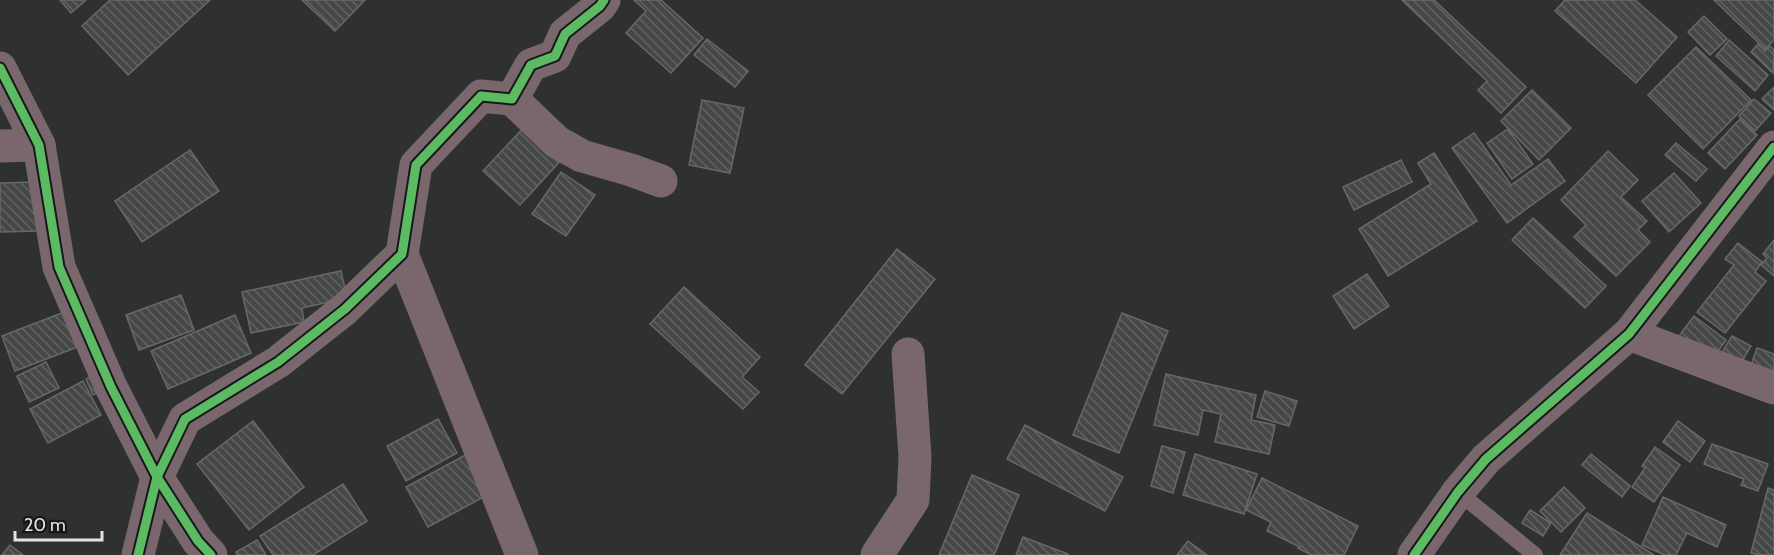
<svg xmlns="http://www.w3.org/2000/svg" width="1774" height="555" viewBox="0 0 1774 555" font-family="Cabin,sans-serif">
<style>
.building{fill:url(#building-back-hatch);stroke:#676968;stroke-width:1.5}
.lines{fill:none;stroke-linecap:round;stroke-linejoin:round}
.service{stroke:#79676d;stroke-width:16}
.minor{stroke:#79676d;stroke-width:33}
.tertiary{stroke:#79676d;stroke-width:33}
.cycleway-casing{stroke:#171918;stroke-width:13}
.cycleway{stroke:#5cba63;stroke-width:9}
</style>
<defs>
<pattern id="building-back-hatch" width="6" height="6" patternUnits="userSpaceOnUse" patternTransform="scale(1.5)"><rect width="6" height="6" fill="#464847"/><path d="M-1 5l2 2M0 0l6 6M5-1l2 2" fill="none" stroke="#606261"/></pattern>
</defs>
<rect width="100%" height="100%" fill="#2f3130"/>
<g class="building">
<polygon points="60,0 86,0 71,13"/>
<polygon points="110,0 210,0 128,75 82,26"/>
<polygon points="302,0 365,0 335,31"/>
<polygon points="634,0 661,0 703,38 671,73 626,33 646,11"/>
<polygon points="1402,0 1434,0 1526,87 1501,113 1478,90 1487,81"/>
<polygon points="1565,0 1635,0 1677,37 1636,83 1555,11"/>
<polygon points="1714,0 1774,0 1774,40 1765,49"/>
<polygon points="1704,16 1727,39 1710,55 1688,32"/>
<polygon points="707,39 748,71 735,87 694,55"/>
<polygon points="1729,40 1768,75 1755,91 1716,56"/>
<polygon points="1758,44 1765,51 1770,46 1774,50 1773,73 1751,52"/>
<polygon points="1696,47 1751,100 1703,149 1648,95"/>
<polygon points="1774,87 1774,110 1762,99"/>
<polygon points="1532,90 1571,128 1539,160 1501,121"/>
<polygon points="1754,99 1771,113 1755,131 1739,116"/>
<polygon points="702,100 744,108 730,173 689,165"/>
<polygon points="1740,119 1757,135 1725,169 1708,153"/>
<polygon points="528,123 564,157 520,205 483,171"/>
<polygon points="1508,129 1533,164 1512,179 1487,143"/>
<polygon points="1474,133 1511,185 1548,159 1565,181 1507,223 1452,148"/>
<polygon points="1676,143 1707,169 1696,181 1665,155"/>
<polygon points="190,150 219,191 142,242 115,201"/>
<polygon points="1608,151 1638,180 1621,197 1647,221 1638,230 1650,242 1616,276 1574,237 1586,225 1561,200"/>
<polygon points="1434,153 1477,221 1388,276 1359,229 1431,184 1418,163"/>
<polygon points="1401,160 1412,182 1354,210 1343,187"/>
<polygon points="561,172 595,195 566,236 532,214"/>
<polygon points="1674,173 1701,203 1669,232 1642,201"/>
<polygon points="35,182 37,231 0,232 0,183"/>
<polygon points="1533,218 1606,286 1585,308 1512,240"/>
<polygon points="1774,240 1774,276 1761,265 1767,258 1763,254"/>
<polygon points="1738,243 1762,262 1755,272 1766,281 1725,333 1697,312 1734,265 1725,259"/>
<polygon points="897,249 935,279 842,394 805,365"/>
<polygon points="341,271 347,298 302,308 304,322 251,333 242,292"/>
<polygon points="1367,274 1389,306 1354,329 1333,296"/>
<polygon points="684,287 760,357 742,377 759,392 743,409 650,324"/>
<polygon points="181,295 194,330 139,350 126,315"/>
<polygon points="67,311 80,346 15,371 2,336"/>
<polygon points="1122,313 1168,331 1119,453 1073,435"/>
<polygon points="235,315 251,353 168,389 151,351"/>
<polygon points="1694,316 1726,340 1711,361 1678,337"/>
<polygon points="1732,336 1751,346 1735,373 1716,362"/>
<polygon points="1757,348 1774,354 1774,392 1745,382"/>
<polygon points="46,362 59,388 29,402 17,376"/>
<polygon points="98,373 106,388 93,395 86,379"/>
<polygon points="1166,374 1256,395 1251,420 1275,425 1269,454 1215,442 1221,414 1203,410 1198,435 1154,425"/>
<polygon points="83,381 101,415 48,443 30,409"/>
<polygon points="1265,391 1297,401 1289,426 1257,417"/>
<polygon points="438,419 457,453 406,481 387,446"/>
<polygon points="253,421 304,487 249,530 197,464"/>
<polygon points="1678,421 1705,441 1690,462 1663,442"/>
<polygon points="1025,425 1123,477 1105,511 1007,459"/>
<polygon points="1712,444 1768,464 1758,491 1741,485 1744,479 1704,464"/>
<polygon points="1162,446 1185,452 1173,493 1151,486"/>
<polygon points="1655,447 1680,465 1654,502 1632,487 1645,468 1642,466"/>
<polygon points="469,453 491,493 428,527 406,487"/>
<polygon points="1195,454 1257,474 1244,514 1183,495"/>
<polygon points="1591,454 1630,486 1622,497 1582,465"/>
<polygon points="972,475 1019,495 994,555 939,555"/>
<polygon points="1262,478 1358,526 1344,555 1311,555 1298,548 1300,547 1267,531 1271,522 1246,510"/>
<polygon points="343,484 367,521 313,555 273,555 260,536"/>
<polygon points="1564,487 1585,508 1561,532 1540,511"/>
<polygon points="1768,488 1774,490 1774,555 1760,555 1751,553"/>
<polygon points="1663,497 1726,525 1717,547 1687,533 1676,555 1665,555 1642,545"/>
<polygon points="1530,510 1551,523 1543,536 1522,523"/>
<polygon points="1587,513 1654,555 1560,555"/>
<polygon points="1023,537 1068,554 1068,555 1016,555"/>
<polygon points="257,540 266,555 237,555 236,552"/>
<polygon points="1188,541 1207,555 1177,555"/>
<polygon points="10,545 23,555 2,555"/>
</g>
<g class="lines">
<polyline class="service" points="1458,492 1535,555"/>
<g class="minor">
<polyline points="0,68 39,145 59,267 111,387 157,477 198,541 211,555"/>
<polyline points="512,99 557,142 582,156 631,170 661,181"/>
<polyline points="0,146 39,145"/>
<polyline points="402,254 522,555"/>
<polyline points="1629,334 1774,388"/>
<polyline points="138,555 157,477 185,419 278,362 345,309 402,254 416,165 481,96 512,99 531,65 555,56 565,34 600,6 604,0"/>
<polyline points="877,555 913,500 915,457 908,354"/>
</g>
<polyline class="tertiary" points="1414,555 1458,492 1486,459 1629,334 1774,147"/>
<g class="cycleway-casing">
<g id="cycleway">
<polyline points="0,68 39,145 59,267 111,387 157,477 198,541 211,555"/>
<polyline points="138,555 157,477 185,419 278,362 345,309 402,254 416,165 481,96 512,99 531,65 555,56 565,34 600,6 604,0"/>
<polyline points="1414,555 1458,492 1486,459 1629,334 1774,147"/>
</g>
</g>
<use href="#cycleway" class="cycleway"/>
</g>
<path d="M15 531v9h87v-9" fill="none" stroke="#e2e5e3" stroke-width="3"/>
<text x="24" y="531" font-size="18" fill="#e2e5e3" stroke="#171918" stroke-width="4.5" paint-order="stroke">20 m</text>
</svg>
